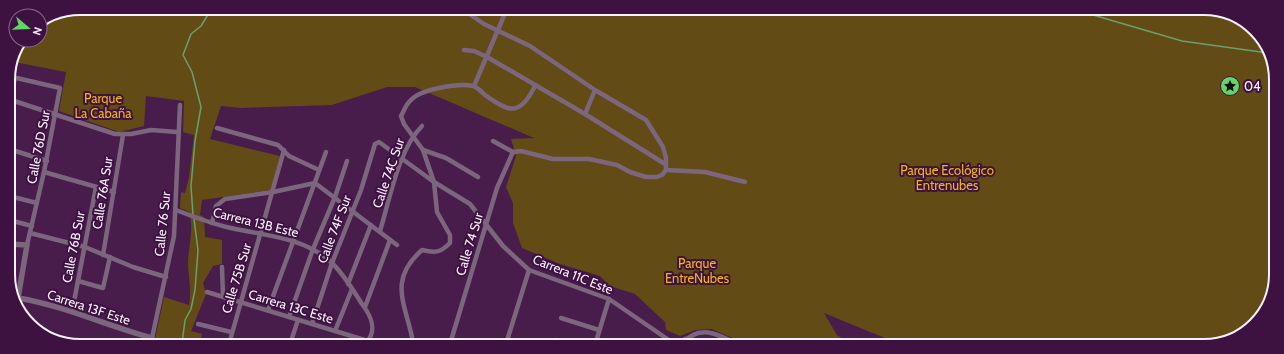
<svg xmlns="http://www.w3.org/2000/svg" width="1284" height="354" viewBox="0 0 1284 354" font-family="Cabin,sans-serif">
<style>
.green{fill:#624b15}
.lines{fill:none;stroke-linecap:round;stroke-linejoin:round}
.stream{stroke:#69a06f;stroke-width:1.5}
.minor{stroke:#7c667d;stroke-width:4.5}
.tertiary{stroke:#7c667d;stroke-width:5.5}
.labels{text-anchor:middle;stroke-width:4;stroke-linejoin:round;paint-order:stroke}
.poi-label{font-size:13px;fill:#fbf0fc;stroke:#3d1241;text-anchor:start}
.park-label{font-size:13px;fill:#f2b70b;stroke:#3d1241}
.street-label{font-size:13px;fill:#fbf0fc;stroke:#3d1241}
.rim{fill:none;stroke:#fbf0fc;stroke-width:2}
</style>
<rect width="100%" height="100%" fill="#481d4c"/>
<path class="green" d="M80 8 1223 10 1255 29 1275 66 1274 293 1248 331 1209 346 902 345 824 313 837 335 852 345H748L712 329 695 330 680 336 666 330 665 322 635 294 610 286 600 276 560 264 522 248 513 223V203L506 187 516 156 511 139 534 138 415 87H387L332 105 240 108 221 106 210 139 280 156 271 190 202 200 200 215 204 217 205 237 222 240V264L213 266 203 283 206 294 191 331 202 334 200 344H154L164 297 189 305C192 289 188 277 188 261 189 244 194 228 189 212L180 208 181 192 185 193 189 177 194 135 183 132 184 101 146 96 144 126 119 132 59 111 66 72 14 62 24 40H40V22L53 13Z"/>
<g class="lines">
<g class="stream">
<polyline points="1076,10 1182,41 1268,53"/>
<polyline points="193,215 191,186 195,141 201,107 192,72 183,55 191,34 201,26 212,8"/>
<polyline points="182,344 185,320 191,309 195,290 198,250 194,219"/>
</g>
<g class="minor">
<polyline points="462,9 484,24 530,46 595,90 646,120 663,147 666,158 666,170"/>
<polyline points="464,50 474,51 487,57 585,114 665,164"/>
<polyline points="8,76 60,88 44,172 27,245"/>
<polyline points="474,86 506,11 503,9"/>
<polyline points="8,99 115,134 131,134 151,130 177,132"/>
<polyline points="8,104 15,78"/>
<polyline points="585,114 595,90"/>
<polyline points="217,128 278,145 289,156 319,170"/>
<polyline points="493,141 513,152 521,151 553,159 589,159 617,165 630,172 646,177 657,177 662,175 666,170"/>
<polyline points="9,149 47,161"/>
<polyline points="423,150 446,158 478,177"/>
<polyline points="666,170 705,172 745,182"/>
<polyline points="44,172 114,192"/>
<polyline points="9,196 37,203"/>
<path d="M176 210C194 217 212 224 231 228 266 236 303 237 331 262 343 273 353 290 362 304 372 317 378 331 365 344"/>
<polyline points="9,220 32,226"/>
<polyline points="212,223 216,206 225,199 273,192 315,183 397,245"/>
<path d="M380 231C390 199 398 150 422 126"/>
<polyline points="30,233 85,247 133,267 166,277"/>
<polyline points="103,255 123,135"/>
<polyline points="222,267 223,296"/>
<polyline points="78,281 103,288 110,257"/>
<polyline points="348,284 371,225"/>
<polyline points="207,292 368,341"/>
<polyline points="365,307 390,240"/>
<polyline points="268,310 326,152"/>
<polyline points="72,312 96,187"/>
<polyline points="289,317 313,249 335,197 347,161"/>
<polyline points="561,318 599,330"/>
<polyline points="198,324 231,332"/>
<polyline points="312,324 332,263 361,190 375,144 379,142 434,182 470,204 503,246 529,270 609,299 676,345"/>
<polyline points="335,331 352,289"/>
<polyline points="152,338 174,236 180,105"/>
<polyline points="292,338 298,320"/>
<polyline points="685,339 690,345"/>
<polyline points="555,340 570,345"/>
<polyline points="229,344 284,150"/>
<path d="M411 344 412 337C404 301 389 279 422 250 435 253 440 253 450 243V235L437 212 434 182 423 150 404 124 401 116C404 111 406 104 411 100 421 89 458 83 473 86 477 87 482 92 485 95 510 113 520 116 535 86"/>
<polyline points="450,344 497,188 513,152"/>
<polyline points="506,344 529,270"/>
<polyline points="595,345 609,299"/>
<path d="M680 345C700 323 718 334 739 345"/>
</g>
<g class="tertiary">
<polyline points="9,244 27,245 17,304"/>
<path d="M18 298C65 306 107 326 152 338L151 344"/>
</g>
</g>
<defs>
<g id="sight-disc" transform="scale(1)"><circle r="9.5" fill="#62d469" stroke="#3d1241"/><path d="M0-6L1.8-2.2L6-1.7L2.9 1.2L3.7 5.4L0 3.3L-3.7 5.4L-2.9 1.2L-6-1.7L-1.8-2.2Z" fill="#111"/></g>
</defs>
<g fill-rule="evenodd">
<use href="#sight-disc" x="1230" y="86"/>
</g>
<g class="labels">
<g class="poi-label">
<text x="1244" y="91">04</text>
</g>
<g class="park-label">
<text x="103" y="103">Parque<tspan x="103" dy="15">La Cabaña</tspan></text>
<text x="947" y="175">Parque Ecológico<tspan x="947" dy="15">Entrenubes</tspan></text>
<text x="697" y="268">Parque<tspan x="697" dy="15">EntreNubes</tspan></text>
</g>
<g class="street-label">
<text transform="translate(38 147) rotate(-79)" y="5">Calle 76D Sur</text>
<text transform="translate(388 173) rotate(-71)" y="5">Calle 74C Sur</text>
<text transform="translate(102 193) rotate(-81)" y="5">Calle 76A Sur</text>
<text transform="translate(256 222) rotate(14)" y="5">Carrera 13B Este</text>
<text transform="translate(162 224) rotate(-84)" y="5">Calle 76 Sur</text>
<text transform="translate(334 229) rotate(-69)" y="5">Calle 74F Sur</text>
<text transform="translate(469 244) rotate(-73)" y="5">Calle 74 Sur</text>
<text transform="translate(73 247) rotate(-79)" y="5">Calle 76B Sur</text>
<text transform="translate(573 274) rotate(22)" y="5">Carrera 11C Este</text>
<text transform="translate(236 278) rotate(-73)" y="5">Calle 75B Sur</text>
<text transform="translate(291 306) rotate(17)" y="5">Carrera 13C Este</text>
<text transform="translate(89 307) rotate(18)" y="5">Carrera 13F Este</text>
</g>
</g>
<path d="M0 0H1284V354H0ZM80 15H1204A65 65 0 0 1 1269 80V274A65 65 0 0 1 1204 339H80A65 65 0 0 1 15 274V80A65 65 0 0 1 80 15Z" fill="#3d1241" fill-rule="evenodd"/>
<path class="rim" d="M80 15H1204A65 65 0 0 1 1269 80V274A65 65 0 0 1 1204 339H80A65 65 0 0 1 15 274V80A65 65 0 0 1 80 15Z"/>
<g transform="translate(28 28) rotate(109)"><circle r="19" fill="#3d1241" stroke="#896b8c"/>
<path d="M0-3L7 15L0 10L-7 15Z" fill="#62d469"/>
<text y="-6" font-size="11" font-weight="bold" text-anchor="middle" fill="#fbf0fc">N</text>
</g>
</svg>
